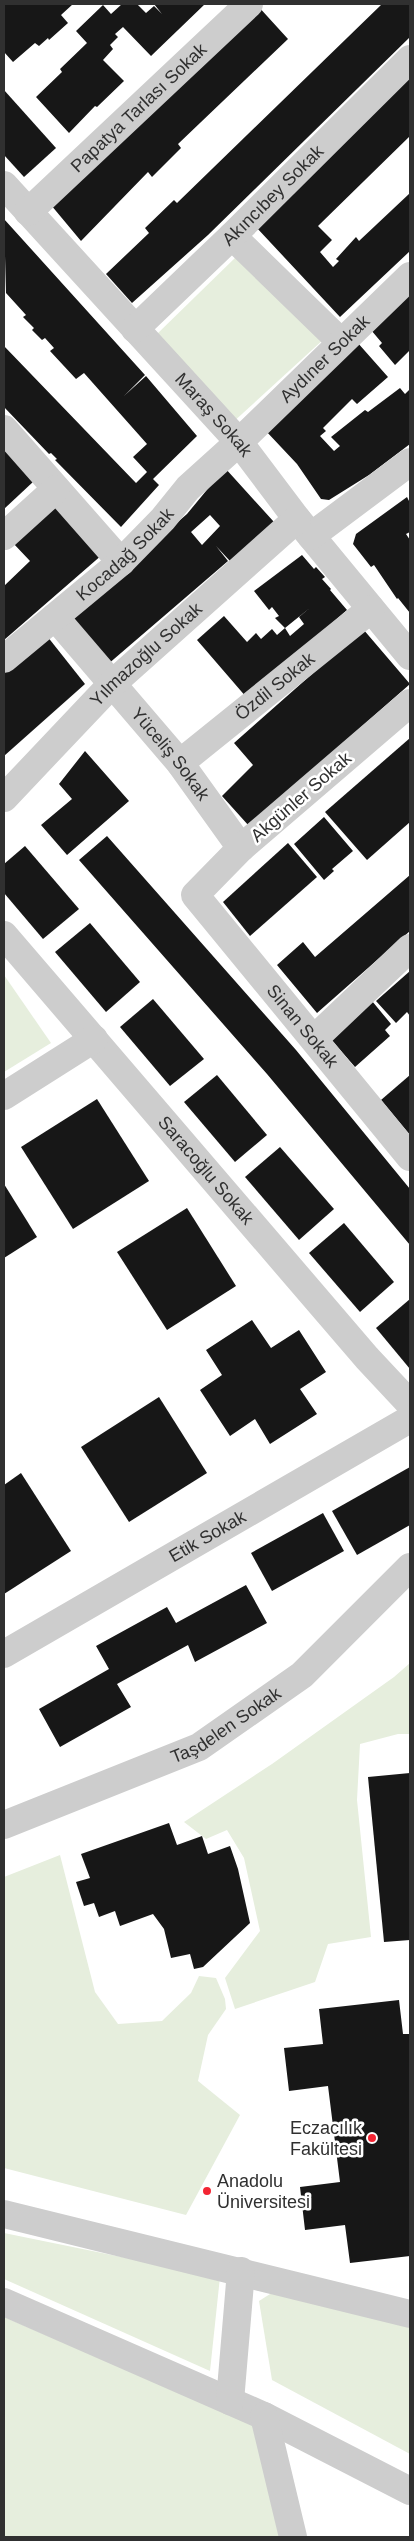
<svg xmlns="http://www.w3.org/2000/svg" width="414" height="2541" viewBox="0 0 414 2541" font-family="Helvetica,sans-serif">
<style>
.green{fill:#e6eedd}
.building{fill:#171717;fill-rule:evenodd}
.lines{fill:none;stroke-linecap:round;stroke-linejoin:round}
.street{stroke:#cdcdcd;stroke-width:28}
.poi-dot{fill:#f32533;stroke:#fff;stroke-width:2}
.labels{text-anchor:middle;stroke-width:5;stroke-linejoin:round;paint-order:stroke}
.street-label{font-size:18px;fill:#303030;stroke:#fff}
.poi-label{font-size:18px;fill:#303030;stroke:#fff;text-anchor:end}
</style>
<rect width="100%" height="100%" fill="#fff"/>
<g class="green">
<polygon points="237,256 325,338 231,424 156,335"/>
<polygon points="4,975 51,1043 4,1072"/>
<polygon points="410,1663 410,1734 398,1734 360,1744 357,1800 371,1937 328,1944 315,1982 235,2009 225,1978 260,1931 244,1858 227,1830 206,1839 184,1822 272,1764 394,1677"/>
<polygon points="60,1855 95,1992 118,2024 162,2021 191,1993 199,1976 216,1978 225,1999 226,2009 208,2035 198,2081 240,2115 186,2215 4,2168 4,1877"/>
<polygon points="4,2233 220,2277 210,2371 4,2279"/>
<polygon points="278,2289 410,2322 410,2454 272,2380 259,2301"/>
<polygon points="4,2317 253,2424 280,2537 4,2537"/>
</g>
<g class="building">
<polygon points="4,4 73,4 61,15 68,23 49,40 48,38 39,46 35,43 13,62 4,52"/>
<polygon points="122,4 137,4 146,13 154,6 162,14 154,4 205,4 151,56 123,27 115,34 118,37 110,45 113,49 103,60 124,81 97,107 95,106 69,133 36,97 62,72 60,69 87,43 76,31 103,5 111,14"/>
<polygon points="382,4 410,4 410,37 208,235 132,303 106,274 149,233 145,228 174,200 177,203"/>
<polygon points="257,5 288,39 178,144 181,148 152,177 148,172 81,241 51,205"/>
<polygon points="410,77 410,136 318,226 332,240 320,252 333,267 339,261 336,259 356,237 359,241 410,193 410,251 340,317 256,227"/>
<polygon points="4,90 56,148 24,177 4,155"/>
<polygon points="4,219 145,375 124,396 146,376 197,436 153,479 159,485 121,527 55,460 57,459 51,453 49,454 4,407 4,346 136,483 147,472 133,457 147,444 84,373 76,379 50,351 54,348 45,338 42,340 32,330 34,328 23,317 26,315 6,293"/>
<polygon points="410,292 410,350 395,365 379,346 382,343 371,330"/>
<polygon points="357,342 388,377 357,404 352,399 323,428 326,431 320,436 334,451 340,446 331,437 365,410 368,412 400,388 405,394 410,389 410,444 369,475 329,500 321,499 297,464 265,430"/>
<polygon points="4,446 34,481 4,509"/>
<path d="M225 468 274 522 230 561 216 546 228 561 107 665 67 618 187 514ZM210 515 220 526 202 545 191 532Z"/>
<polygon points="407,497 410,503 410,532 406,534 410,540 410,613 398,598 397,599 374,565 371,567 353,544 356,534"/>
<polygon points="54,503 103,554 4,640 4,586 30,561 13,543"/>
<polygon points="302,555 314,569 316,567 325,577 322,579 331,589 330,590 347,610 247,698 197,640 224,616 247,642 256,633 261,639 272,629 277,635 285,628 290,636 304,624 299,617 311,607 285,628 275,618 279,616 272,607 269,610 254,591"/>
<polygon points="363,629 410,684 249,826 222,796 253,765 234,743"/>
<polygon points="47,636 85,684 4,756 4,672"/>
<polygon points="410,738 410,822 367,860 325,812"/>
<polygon points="85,751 129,801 67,855 41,825 72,799 59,784"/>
<polygon points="324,817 353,851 332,869 334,871 324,880 294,844"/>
<polygon points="107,836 296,1050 410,1189 410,1245 267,1074 79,860"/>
<polygon points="288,843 317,877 250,936 223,902"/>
<polygon points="25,846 79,909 43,939 4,893 4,864"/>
<polygon points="410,875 410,931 317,1013 277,965 303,942 315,957"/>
<polygon points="90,923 140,982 106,1012 55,952"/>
<polygon points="410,971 410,1016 407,1012 396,1023 376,1001"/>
<polygon points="153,999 204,1059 170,1086 120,1027"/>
<polygon points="372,1001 391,1024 385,1030 390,1036 355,1067 329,1037"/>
<polygon points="217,1075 267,1135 235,1162 184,1102"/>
<polygon points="410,1075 410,1135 381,1100"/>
<polygon points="97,1099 149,1181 73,1229 21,1147"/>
<polygon points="280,1147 334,1209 299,1240 245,1177"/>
<polygon points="4,1184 37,1237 4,1258"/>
<polygon points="187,1208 236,1286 167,1330 117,1252"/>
<polygon points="344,1223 394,1282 360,1312 309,1253"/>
<polygon points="410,1299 410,1369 376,1328"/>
<polygon points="252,1320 271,1348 299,1330 326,1372 300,1389 317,1414 270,1444 255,1419 230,1436 200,1390 222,1375 206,1350"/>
<polygon points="159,1397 207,1473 129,1522 81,1447"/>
<polygon points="410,1467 410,1525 357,1555 332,1511"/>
<polygon points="21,1473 71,1551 4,1594 4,1485"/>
<polygon points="323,1513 344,1551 272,1591 251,1553"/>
<polygon points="246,1585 267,1623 195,1662 188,1645 117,1684 131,1707 60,1747 39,1709 109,1669 96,1646 167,1607 176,1623"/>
<polygon points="410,1773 410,1940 384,1942 368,1777"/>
<polygon points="169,1823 177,1845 202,1836 208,1854 230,1846 238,1869 250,1923 203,1967 194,1969 190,1954 171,1958 164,1929 153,1914 120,1926 115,1911 99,1917 94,1903 84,1906 76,1882 90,1878 81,1854"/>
<polygon points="399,2000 403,2034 410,2034 410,2256 350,2263 345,2225 305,2230 300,2187 340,2182 328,2086 289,2091 284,2048 323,2044 319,2009"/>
</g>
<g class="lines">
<g class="street">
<path id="s1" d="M4 185 239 442 297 519 410 656"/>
<path id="s2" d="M28 212 249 4"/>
<polyline points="232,236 341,342"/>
<path id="s3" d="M135 329 232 236 410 59"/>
<polyline points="4,429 121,562"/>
<polyline points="4,536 56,489"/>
<polyline points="311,536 410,462"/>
<path id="s4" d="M55 617 180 763 241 848"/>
<path id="s5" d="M4 659 121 562 163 519 188 488 239 442 410 276"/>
<path id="s6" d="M410 703 241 848 195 895 410 1157"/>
<path id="s7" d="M180 763 371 609"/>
<path id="s8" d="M4 798 112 684 297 519"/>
<path id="s9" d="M4 935 367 1358 410 1404"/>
<polyline points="314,1039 410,948"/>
<polyline points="4,1096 94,1039"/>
<path id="s10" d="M4 1654 410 1419"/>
<path id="s11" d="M4 1825 199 1747 302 1675 410 1567"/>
<polyline points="4,2214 410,2314"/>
<polyline points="4,2302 264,2416 410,2491"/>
<polyline points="230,2401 241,2271"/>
<polyline points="264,2416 293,2537"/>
</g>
</g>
<g class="poi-dot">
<circle cx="372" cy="2138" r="5"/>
<circle cx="207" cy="2191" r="5"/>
</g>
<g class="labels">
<g class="street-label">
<text dy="6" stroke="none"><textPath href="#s2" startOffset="152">Papatya Tarlası Sokak</textPath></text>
<text dy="6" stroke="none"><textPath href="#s3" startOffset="192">Akıncıbey Sokak</textPath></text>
<text dy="6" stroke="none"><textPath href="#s5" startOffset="440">Aydıner Sokak</textPath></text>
<text dy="6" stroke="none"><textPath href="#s1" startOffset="311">Maraş Sokak</textPath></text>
<text dy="6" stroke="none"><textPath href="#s5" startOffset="160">Kocadağ Sokak</textPath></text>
<text dy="6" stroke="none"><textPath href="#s8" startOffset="202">Yılmazoğlu Sokak</textPath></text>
<text dy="6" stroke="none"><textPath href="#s7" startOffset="122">Özdil Sokak</textPath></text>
<text dy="6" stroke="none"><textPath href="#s4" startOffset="179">Yüceliş Sokak</textPath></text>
<text transform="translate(301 797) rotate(-41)" y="6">Akgünler Sokak</text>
<text dy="6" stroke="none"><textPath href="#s6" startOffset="458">Sinan Sokak</textPath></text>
<text dy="6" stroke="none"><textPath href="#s9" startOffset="310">Saracoğlu Sokak</textPath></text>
<text dy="6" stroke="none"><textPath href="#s10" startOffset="235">Etik Sokak</textPath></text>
<text dy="6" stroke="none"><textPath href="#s11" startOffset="244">Taşdelen Sokak</textPath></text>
</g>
<g class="poi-label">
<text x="362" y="2134">Eczacılık<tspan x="362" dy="21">Fakültesi</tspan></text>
<text x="217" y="2187" text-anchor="start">Anadolu<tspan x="217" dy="21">Üniversitesi</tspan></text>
</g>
</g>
<rect width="414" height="2541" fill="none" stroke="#303030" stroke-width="10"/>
</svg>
